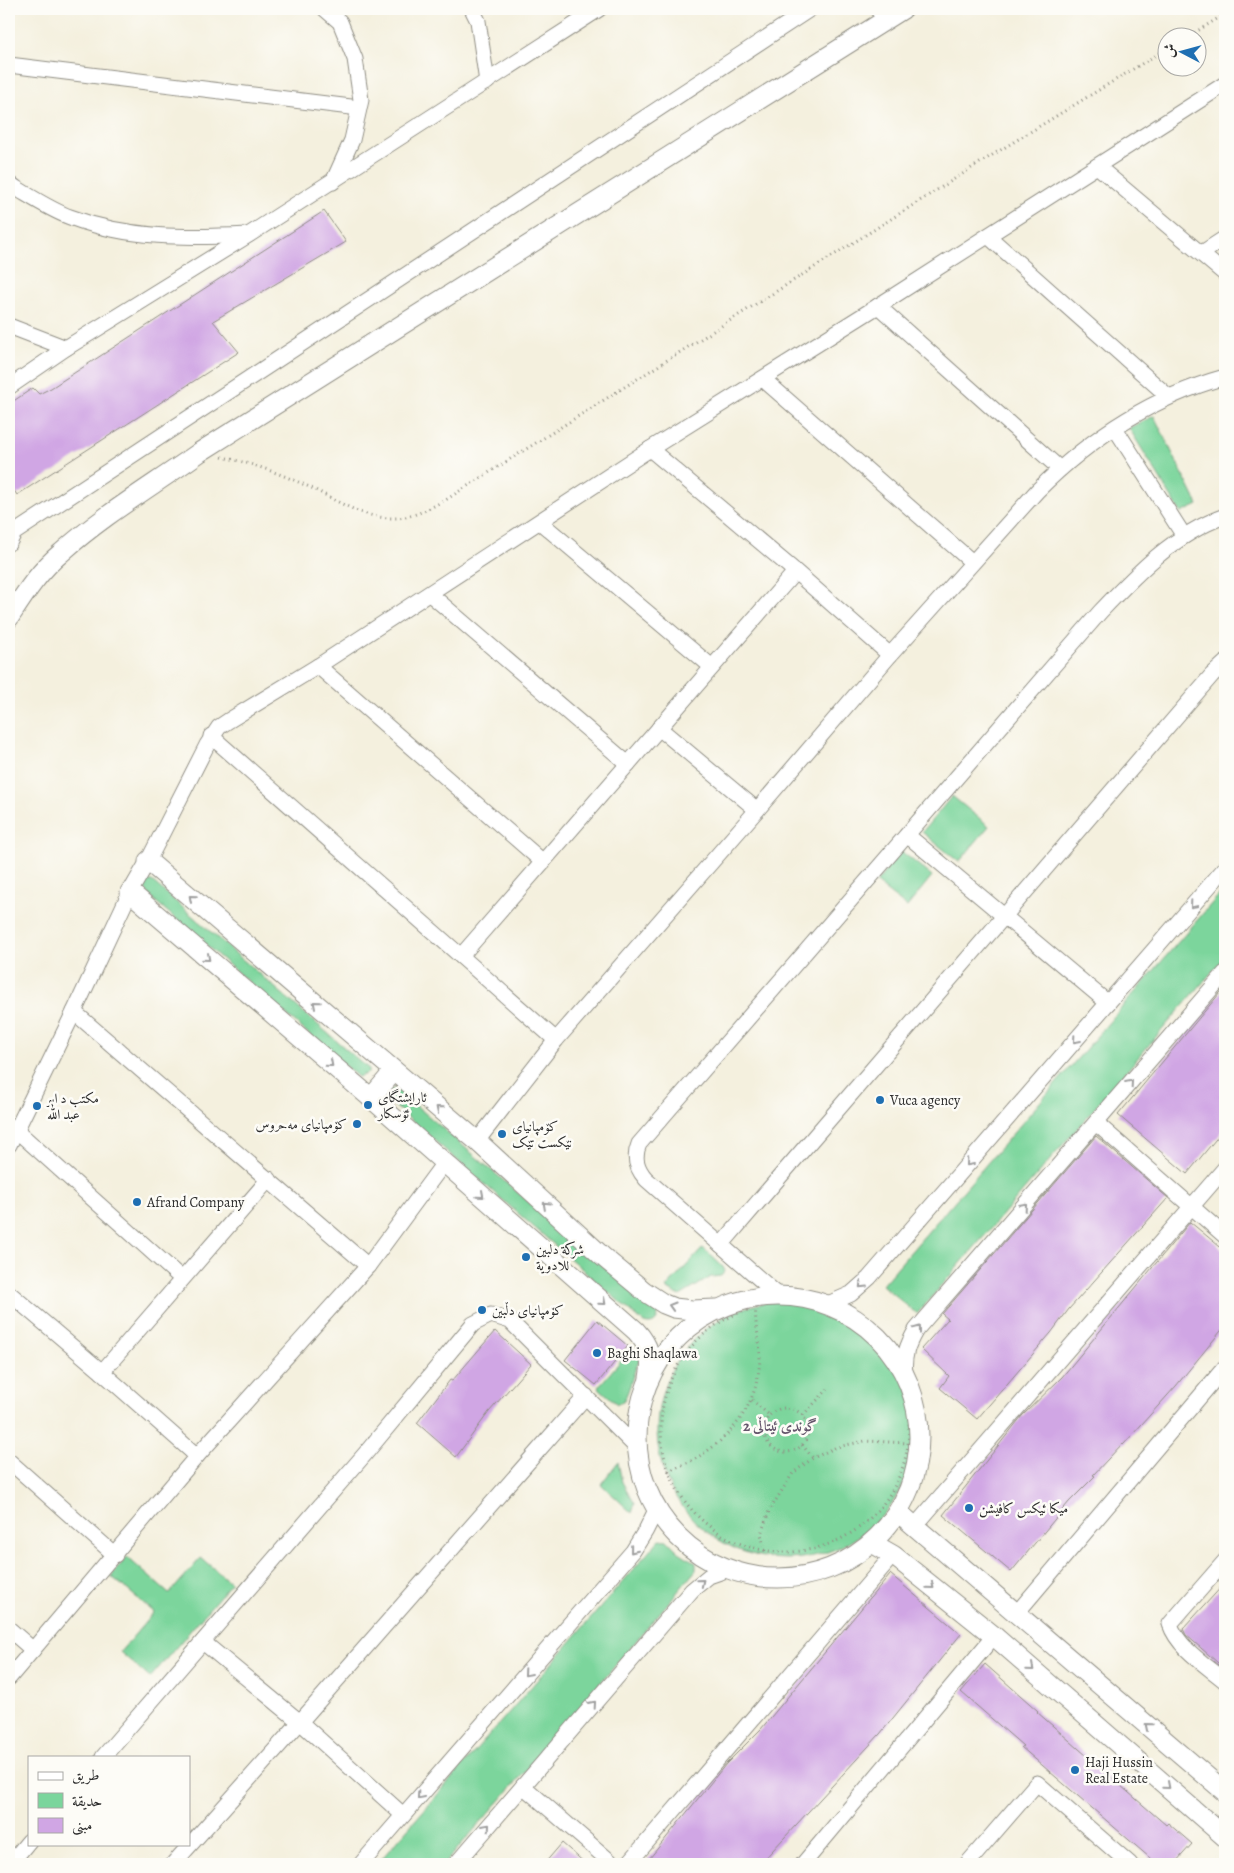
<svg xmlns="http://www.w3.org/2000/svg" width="1234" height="1873" viewBox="0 0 1234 1873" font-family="Alegreya,Amiri,serif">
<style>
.green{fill:#7bd59c;stroke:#538064}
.building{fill:#d0a6e4}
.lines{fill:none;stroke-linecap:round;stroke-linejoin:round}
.minor-casing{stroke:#908e84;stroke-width:17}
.tertiary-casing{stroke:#908e84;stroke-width:21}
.path{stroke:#908e84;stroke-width:3;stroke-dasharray:1 4;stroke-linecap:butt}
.minor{stroke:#fff;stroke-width:15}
.tertiary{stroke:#fff;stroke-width:19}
.oneway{stroke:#a0a0a0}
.poi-dot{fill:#1f6fb2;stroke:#fdfcf7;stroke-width:2}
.labels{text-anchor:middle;stroke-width:5;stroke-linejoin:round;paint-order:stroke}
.poi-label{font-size:14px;fill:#2b2b2b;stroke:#fdfcf7;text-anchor:start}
.neighbourhood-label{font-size:15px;font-weight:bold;fill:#65566c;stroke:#fdfcf7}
</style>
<rect width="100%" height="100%" fill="#fdfcf7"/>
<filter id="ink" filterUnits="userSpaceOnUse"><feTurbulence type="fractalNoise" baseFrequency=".02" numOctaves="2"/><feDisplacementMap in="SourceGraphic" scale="10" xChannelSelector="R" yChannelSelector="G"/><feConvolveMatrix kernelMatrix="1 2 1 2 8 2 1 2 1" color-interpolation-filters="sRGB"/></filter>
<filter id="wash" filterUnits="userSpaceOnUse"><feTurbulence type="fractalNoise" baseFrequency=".0096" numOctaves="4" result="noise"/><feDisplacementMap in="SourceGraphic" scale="20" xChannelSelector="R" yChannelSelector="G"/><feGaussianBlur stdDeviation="1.12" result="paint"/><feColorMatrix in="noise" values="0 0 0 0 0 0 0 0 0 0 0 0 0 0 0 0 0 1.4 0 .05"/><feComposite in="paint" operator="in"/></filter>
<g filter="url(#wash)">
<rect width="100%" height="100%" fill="#f4f0de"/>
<g class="green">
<polygon points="1154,416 1198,505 1181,513 1129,428"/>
<polygon points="952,796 989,826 959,862 922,832"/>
<polygon points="901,851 932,876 907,907 876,883"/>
<polygon points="149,881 152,881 369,1069 368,1073 358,1077 154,900 144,889 146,884"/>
<polygon points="1225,888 1225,957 917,1314 882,1285"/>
<path d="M392 1089 398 1090 658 1313C658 1322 653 1326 644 1323L389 1101 387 1095Z"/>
<polygon points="703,1248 723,1267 725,1271 721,1276 711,1277 680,1296 666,1288"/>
<circle cx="786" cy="1430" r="129"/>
<path d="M630 1350 640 1359C632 1373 631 1388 623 1402L617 1404 598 1387Z"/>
<polygon points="618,1462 622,1482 635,1504 632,1513 601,1484"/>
<polygon points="660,1539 667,1540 679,1552 696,1563 696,1570 533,1763 444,1864 377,1864"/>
<polygon points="127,1557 169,1594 201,1558 231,1583 150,1678 120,1652 154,1612 111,1576"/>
</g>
<g id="blocks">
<g class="building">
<polygon points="324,211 346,242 213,321 239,352 17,495 9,483 9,404 33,388 39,394 51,388"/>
<polygon points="1225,987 1225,1128 1187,1174 1118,1115"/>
<polygon points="1096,1136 1168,1198 1069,1309 1051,1333 977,1419 940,1388 949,1376 921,1349 948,1319 942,1314"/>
<polygon points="1190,1222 1225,1251 1225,1326 1176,1386 1124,1444 1123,1443 1093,1475 1095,1476 1069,1502 1011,1572 943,1515 1022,1416 1062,1377"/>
<polygon points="597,1320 628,1346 596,1385 565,1360"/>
<polygon points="495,1331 531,1364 489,1412 456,1457 417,1423 450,1380 452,1381"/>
<polygon points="890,1574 961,1634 880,1734 760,1864 645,1864 726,1764 761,1729"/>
<polygon points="1225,1583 1225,1669 1186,1635 1183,1629"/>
<polygon points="985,1664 1038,1711 1037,1712 1128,1792 1166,1825 1168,1823 1192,1844 1174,1864 1157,1864 1021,1747 1023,1746 961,1692"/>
<polygon points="562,1843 586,1864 544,1864"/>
</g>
</g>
</g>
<g filter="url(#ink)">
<use href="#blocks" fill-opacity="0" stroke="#908e84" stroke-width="1"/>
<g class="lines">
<g class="minor-casing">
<g id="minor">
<polyline points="325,9 340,22 355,59 361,100 352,140 333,182"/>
<polyline points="472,9 478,21 487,82"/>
<polyline points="877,9 887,19"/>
<polyline points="9,65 359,108"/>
<polyline points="1097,166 1225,274"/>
<path d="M9 183 16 188C33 198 51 210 70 217 128 239 187 238 248 235"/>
<polyline points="988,236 1169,397"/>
<polyline points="1202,253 1225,238"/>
<polyline points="878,306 1060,469"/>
<polyline points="9,326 66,348"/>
<polyline points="763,379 972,562"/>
<polyline points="9,387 66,348 250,234 599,9"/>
<polyline points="1115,428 1184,536"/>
<polyline points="650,449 789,566 890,655"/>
<polyline points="540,522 712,667"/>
<polyline points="9,543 14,533 810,9"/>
<polyline points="430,594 628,764"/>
<polyline points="318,666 543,862"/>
<polyline points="659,728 757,810"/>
<polyline points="211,736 556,1040"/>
<polyline points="907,835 1108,1003"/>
<polyline points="461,956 795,572"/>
<polyline points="74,1012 368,1266"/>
<polyline points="1096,1123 1225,1236"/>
<polyline points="16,1130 181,1278"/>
<path d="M477 1141 556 1040 757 810 890 655 1037 491C1090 438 1153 397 1225 377"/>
<polyline points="9,1145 74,1012 130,892 148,861 207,745 219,727 228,721 318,666 650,449 878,306 1225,84"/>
<polyline points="721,1245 1212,675 1225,663"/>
<polyline points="9,1293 102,1372 197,1456"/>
<path d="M779 1296 646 1179C637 1169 633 1158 639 1144L1100 612C1136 574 1174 534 1225 516"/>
<polyline points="828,1304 851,1294 869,1278 1225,868"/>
<polyline points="102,1372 269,1179"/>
<path d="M905 1374C903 1357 907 1345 916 1330L1225 973"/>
<polyline points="9,1461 115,1555"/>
<polyline points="915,1526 1225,1168"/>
<path d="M1225 1561 1170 1624C1178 1648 1206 1665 1225 1681"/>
<polyline points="1016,1614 1225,1367"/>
<polyline points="9,1629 33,1650"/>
<polyline points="203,1642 300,1722 403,1815"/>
<polyline points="9,1678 197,1456 368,1266 444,1163"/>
<polyline points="103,1757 365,1454 473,1324 491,1315 510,1321 638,1449"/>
<polyline points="523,1786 613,1864"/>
<polyline points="10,1864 29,1841"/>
<polyline points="173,1864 300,1722 586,1396"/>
<polyline points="361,1864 633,1551 646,1530 657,1508"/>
<polyline points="456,1864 692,1590 709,1576 729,1569"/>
<polyline points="628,1864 893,1555"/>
<polyline points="803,1864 994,1636"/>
<polyline points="967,1864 1037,1783 1130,1864"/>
</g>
</g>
<g class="tertiary-casing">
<g id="tertiary">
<path d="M9 618C24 595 39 571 61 553 103 515 154 485 200 452L903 9"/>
<polyline points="148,861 477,1141 602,1256 644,1291 664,1304 674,1308 692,1310 716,1309"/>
<path d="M130 892 371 1098 636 1331C649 1345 653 1359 649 1378"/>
<polyline points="371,1098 394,1071"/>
<circle cx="778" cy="1437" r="141"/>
<polyline points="898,1512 1225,1792"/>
<polyline points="872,1543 893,1555 994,1636 1225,1837"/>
</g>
</g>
<g class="path">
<polyline points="1186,38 1225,14"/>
<path d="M222 457C251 463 279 473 305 485 334 498 361 519 394 518 414 518 430 508 447 499L994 154 1166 49"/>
<circle cx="785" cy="1428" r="124"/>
<polyline points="752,1400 769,1415"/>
<circle cx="786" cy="1430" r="22"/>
<polyline points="803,1415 830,1387"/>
<polyline points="802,1445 813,1458"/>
<path d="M668 1471C675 1468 682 1465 689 1462 731 1440 759 1405 760 1356 760 1339 754 1324 756 1307"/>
<polyline points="765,1551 761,1534 769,1511 793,1473 813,1458 837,1447 865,1441 909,1443"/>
</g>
<use href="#minor" class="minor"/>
<use href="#tertiary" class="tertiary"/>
</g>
<defs><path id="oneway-chevron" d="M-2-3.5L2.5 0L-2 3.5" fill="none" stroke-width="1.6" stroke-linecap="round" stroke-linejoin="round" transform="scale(1.25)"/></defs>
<g class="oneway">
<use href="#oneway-chevron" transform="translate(192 898) rotate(-139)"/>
<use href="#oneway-chevron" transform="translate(1193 905) rotate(131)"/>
<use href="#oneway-chevron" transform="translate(207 958) rotate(41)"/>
<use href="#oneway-chevron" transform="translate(316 1004) rotate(-139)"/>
<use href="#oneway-chevron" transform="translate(1076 1040) rotate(131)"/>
<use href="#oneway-chevron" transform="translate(330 1064) rotate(41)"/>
<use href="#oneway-chevron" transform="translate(1130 1083) rotate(-49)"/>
<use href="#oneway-chevron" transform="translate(439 1109) rotate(-140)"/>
<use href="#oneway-chevron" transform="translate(969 1163) rotate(131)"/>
<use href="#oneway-chevron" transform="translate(481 1195) rotate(41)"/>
<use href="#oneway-chevron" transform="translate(546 1205) rotate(-137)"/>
<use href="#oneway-chevron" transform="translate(1024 1206) rotate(-49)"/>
<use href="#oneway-chevron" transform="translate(862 1285) rotate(136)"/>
<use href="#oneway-chevron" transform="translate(603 1302) rotate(41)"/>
<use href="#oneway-chevron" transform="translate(672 1306) rotate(-163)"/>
<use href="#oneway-chevron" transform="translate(918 1329) rotate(-53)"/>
<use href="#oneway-chevron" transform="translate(633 1550) rotate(129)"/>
<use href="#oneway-chevron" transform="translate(701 1582) rotate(-39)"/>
<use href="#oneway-chevron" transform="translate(931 1586) rotate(39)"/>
<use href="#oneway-chevron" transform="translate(1031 1668) rotate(41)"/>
<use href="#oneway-chevron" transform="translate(527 1673) rotate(131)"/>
<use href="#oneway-chevron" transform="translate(593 1704) rotate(-49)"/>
<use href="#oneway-chevron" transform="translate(1148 1726) rotate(-140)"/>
<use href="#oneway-chevron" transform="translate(1167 1786) rotate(41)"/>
<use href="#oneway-chevron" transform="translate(420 1796) rotate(131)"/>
<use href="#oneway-chevron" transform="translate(487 1827) rotate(-49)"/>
</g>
</g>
<g class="poi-dot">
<circle cx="880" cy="1100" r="5"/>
<circle cx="368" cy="1105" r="5"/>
<circle cx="37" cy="1106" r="5"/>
<circle cx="357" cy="1124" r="5"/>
<circle cx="502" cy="1134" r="5"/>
<circle cx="137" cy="1202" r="5"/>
<circle cx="526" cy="1257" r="5"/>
<circle cx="482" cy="1310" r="5"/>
<circle cx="597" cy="1353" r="5"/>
<circle cx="969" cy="1508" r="5"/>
<circle cx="1075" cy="1770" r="5"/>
</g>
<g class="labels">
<g class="poi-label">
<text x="378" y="1102">ئارایشتگای<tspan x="378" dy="16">ئۆسکار</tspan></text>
<text x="47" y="1103">مكتب د ابو<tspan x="47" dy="16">عبد الله</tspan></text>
<text x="890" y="1105">Vuca agency</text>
<text x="347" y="1129" text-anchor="end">کۆمپانیای مەحروس</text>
<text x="512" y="1131">کۆمپانیای<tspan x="512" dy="16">نێکست تێک</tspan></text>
<text x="147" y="1207">Afrand Company</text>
<text x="536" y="1254">شركة دلبين<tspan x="536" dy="16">للادوية</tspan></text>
<text x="492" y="1315">کۆمپانیای دڵبین</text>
<text x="607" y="1358">Baghi Shaqlawa</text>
<text x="979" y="1513">میکا ئیکس کافیشن</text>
<text x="1085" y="1767">Haji Hussin<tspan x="1085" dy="16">Real Estate</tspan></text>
</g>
<g class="neighbourhood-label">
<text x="780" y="1431">گوندی ئیتاڵی 2</text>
</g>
</g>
<rect width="1234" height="1873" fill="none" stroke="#fdfcf7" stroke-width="30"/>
<rect x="28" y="1756" width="162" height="90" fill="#fdfcf7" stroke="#a9a8a5"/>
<rect x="38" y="1772" width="25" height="8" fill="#ffffff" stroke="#a9a8a5"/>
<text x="72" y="1780" font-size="15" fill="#2b2b2b">طريق</text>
<rect x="38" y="1793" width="25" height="15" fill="#7bd59c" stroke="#a9a8a5"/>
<text x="72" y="1806" font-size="15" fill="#2b2b2b">حديقة</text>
<rect x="38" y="1818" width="25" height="15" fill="#d0a6e4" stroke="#a9a8a5"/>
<text x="72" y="1830" font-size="15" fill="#2b2b2b">مبنى</text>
<g transform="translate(1182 52) rotate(276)"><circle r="24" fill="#fdfcf7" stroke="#a9a8a5"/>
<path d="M0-4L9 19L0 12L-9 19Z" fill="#1f6fb2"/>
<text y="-8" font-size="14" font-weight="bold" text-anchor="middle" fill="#2b2b2b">ش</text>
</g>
</svg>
